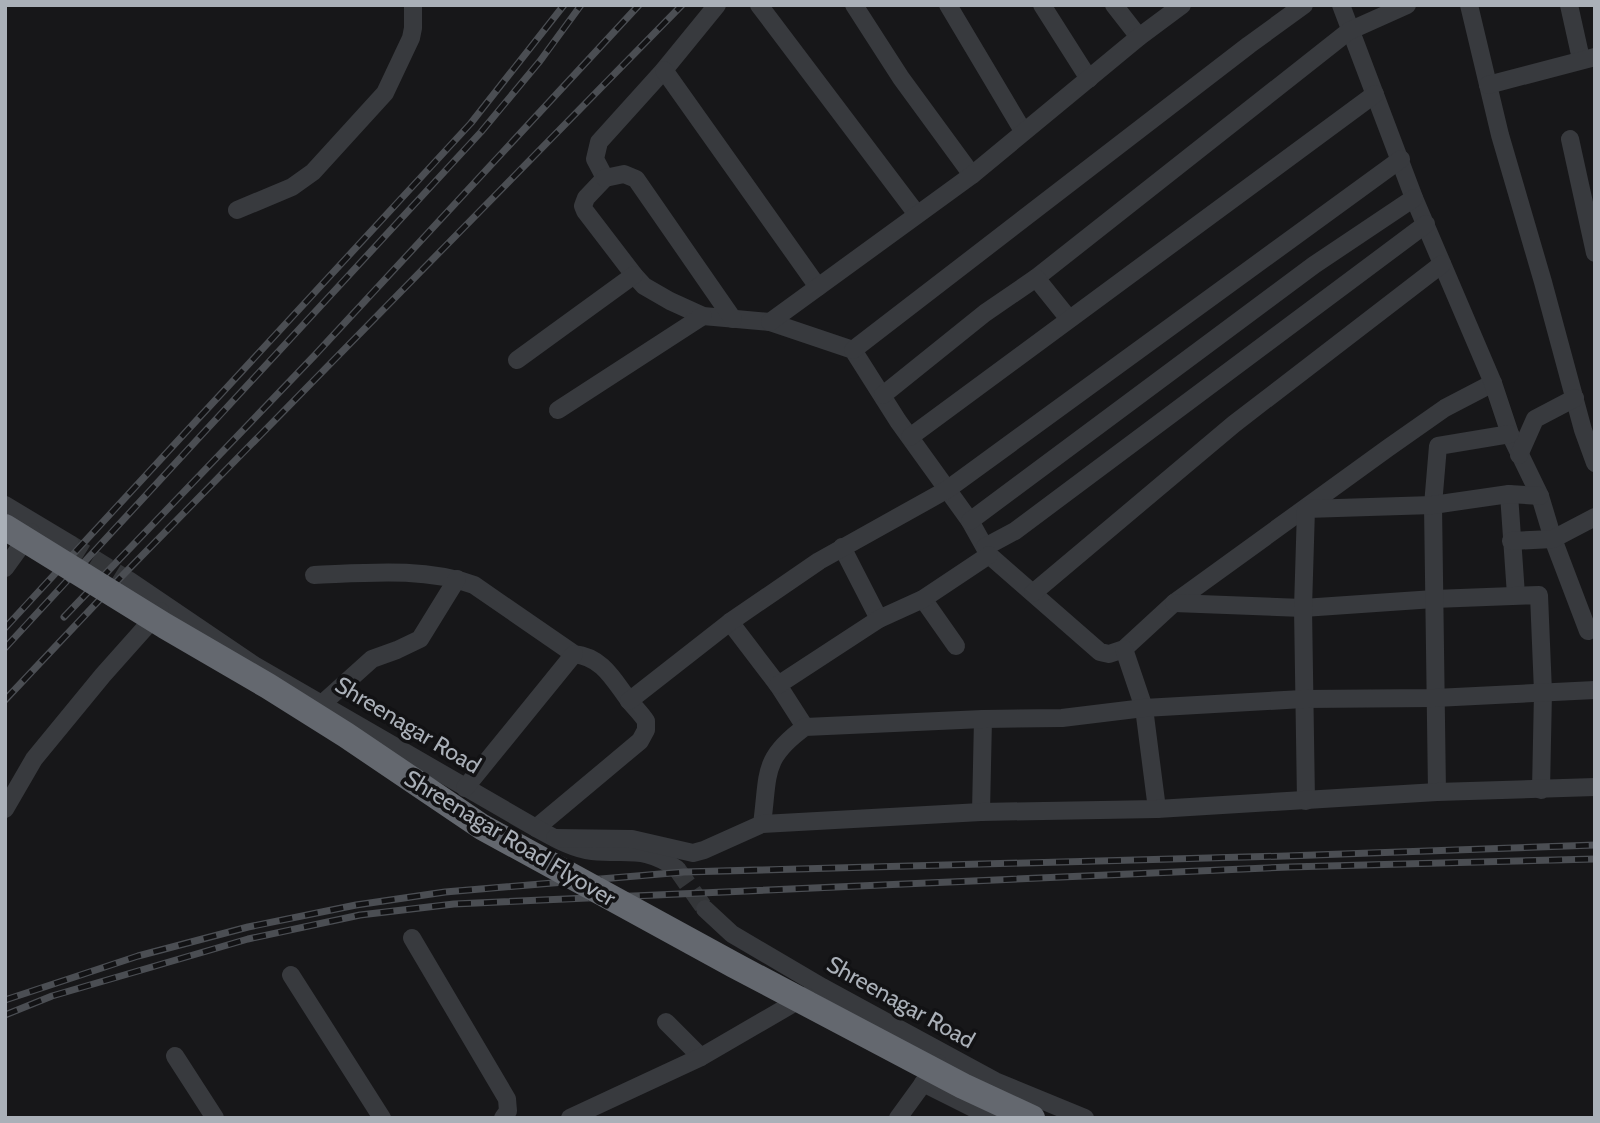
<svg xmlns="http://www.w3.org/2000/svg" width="1600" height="1123" viewBox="0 0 1600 1123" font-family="Cabin,sans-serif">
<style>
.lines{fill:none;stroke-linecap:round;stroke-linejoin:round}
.minor-tunnel{stroke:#343639;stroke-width:18;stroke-dasharray:18 9;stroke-linecap:butt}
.minor{stroke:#383a3e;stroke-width:18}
.rail-casing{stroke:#4b4e53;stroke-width:7}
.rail{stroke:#121214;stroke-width:4.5;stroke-dasharray:13;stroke-linecap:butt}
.highway-bridge{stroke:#64686f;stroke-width:26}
.labels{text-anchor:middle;stroke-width:7;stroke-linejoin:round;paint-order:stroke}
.street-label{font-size:23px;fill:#aab0b8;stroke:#121214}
</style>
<rect width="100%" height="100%" fill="#171719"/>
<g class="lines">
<g class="minor-tunnel">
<polyline points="70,544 130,581"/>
<polyline points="677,869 705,909"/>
</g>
<g class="minor">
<polyline points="717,5 664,70 599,142 595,159 605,178 586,198 583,206 585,211 634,275 644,286 670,301 703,316 770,322 853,350 898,421 970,521 989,555 1100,652 1109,654 1124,649 1174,603 1388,448 1445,408 1493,383"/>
<polyline points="759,5 916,213"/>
<polyline points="854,5 901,78 972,175"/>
<polyline points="948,5 1023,131"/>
<polyline points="1042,5 1089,79"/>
<polyline points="1114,5 1139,37"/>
<polyline points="1341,5 1414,198 1493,383 1510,434 1540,496 1553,539 1588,631"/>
<polyline points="1469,5 1500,135 1543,282 1583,430 1595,463"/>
<polyline points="1569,5 1581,59"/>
<polyline points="664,70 818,287"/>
<polyline points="1488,85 1595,57"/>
<polyline points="1570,139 1595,253"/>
<polyline points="605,178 624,174 636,179 733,319"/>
<polyline points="237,210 292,187 313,172 385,93 411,38 413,28 413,5"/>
<polyline points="1036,278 1349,31 1407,5"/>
<polyline points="770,322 972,175 1139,37 1182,5"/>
<polyline points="853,350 1249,45 1304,5"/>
<polyline points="517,360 634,275"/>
<polyline points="883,395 985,313 1036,278 1069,319"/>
<polyline points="558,410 703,316"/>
<polyline points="910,437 1375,94"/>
<polyline points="1519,455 1535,419 1575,398"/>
<polyline points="1509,494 1516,595"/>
<polyline points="5,505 70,544"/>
<polyline points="970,521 1314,265 1414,198"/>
<polyline points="1511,541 1553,539 1595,517"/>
<polyline points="842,547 879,619"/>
<polyline points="985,547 1015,531 1426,224"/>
<polyline points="5,568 31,532"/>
<path d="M314 575C366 573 424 567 474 585L574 654C602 657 613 679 628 699 634 707 641 713 646 721V730L640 741 536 828"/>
<path d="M130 581 254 665 536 828C553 837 572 849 592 851 628 855 644 845 677 869"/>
<polyline points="1033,593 1234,424 1442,264"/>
<polyline points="923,599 956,646"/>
<polyline points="1174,603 1303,608 1434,599 1539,595 1543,692 1541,790"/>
<polyline points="730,622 778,685 805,727"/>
<polyline points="1124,649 1144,708 1157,809"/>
<polyline points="778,685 879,619 923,599 989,555"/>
<polyline points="629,701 730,622 819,561 948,489 1401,159"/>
<polyline points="323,703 372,659 397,650 420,639 457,579"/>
<polyline points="465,788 574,654"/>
<polyline points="1437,792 1433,505 1438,446 1510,434"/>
<polyline points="1306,801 1303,608 1306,509 1433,505 1509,494 1540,496"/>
<polyline points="5,809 34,759 103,675 160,611"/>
<polyline points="981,812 983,719"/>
<path d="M762 824C769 774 761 759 805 727L983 719 1062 718 1144 708 1303 699 1435 698 1595 690"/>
<polyline points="555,838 632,839 693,853 704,850 762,824 981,812 1157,809 1437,792 1595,787"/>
<polyline points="705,909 732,934 822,987 995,1081 1085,1118"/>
<polyline points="412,938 507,1099 508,1111 503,1118"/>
<polyline points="291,975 382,1118"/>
<polyline points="666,1022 701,1057"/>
<polyline points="175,1056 215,1118"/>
<polyline points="923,1083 993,1118"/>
<polyline points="570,1118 701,1057 806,996"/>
<polyline points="898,1118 938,1063"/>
</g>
<g class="rail-casing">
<g id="rail">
<polyline points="64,617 315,355 639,5"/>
<polyline points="5,628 471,123 564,5"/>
<polyline points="5,648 481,132 540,61 581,5"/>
<polyline points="5,700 122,576 682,5"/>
<polyline points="5,1000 138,956 248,927 356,905 445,892 684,872 1286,856 1595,845"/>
<polyline points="5,1015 52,996 248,939 360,915 454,904 1289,867 1595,859"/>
</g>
</g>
<use href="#rail" class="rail"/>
<polyline class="highway-bridge" points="5,527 165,626 268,686 346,735 482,827 734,965 963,1086 1032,1118"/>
</g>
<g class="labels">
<g class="street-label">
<text transform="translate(408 725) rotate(31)" y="8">Shreenagar Road</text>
<text transform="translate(510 838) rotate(31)" y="8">Shreenagar Road Flyover</text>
<text transform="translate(901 1002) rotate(29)" y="8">Shreenagar Road</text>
</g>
</g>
<rect width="1600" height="1123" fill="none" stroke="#aab0b8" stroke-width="14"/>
</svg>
